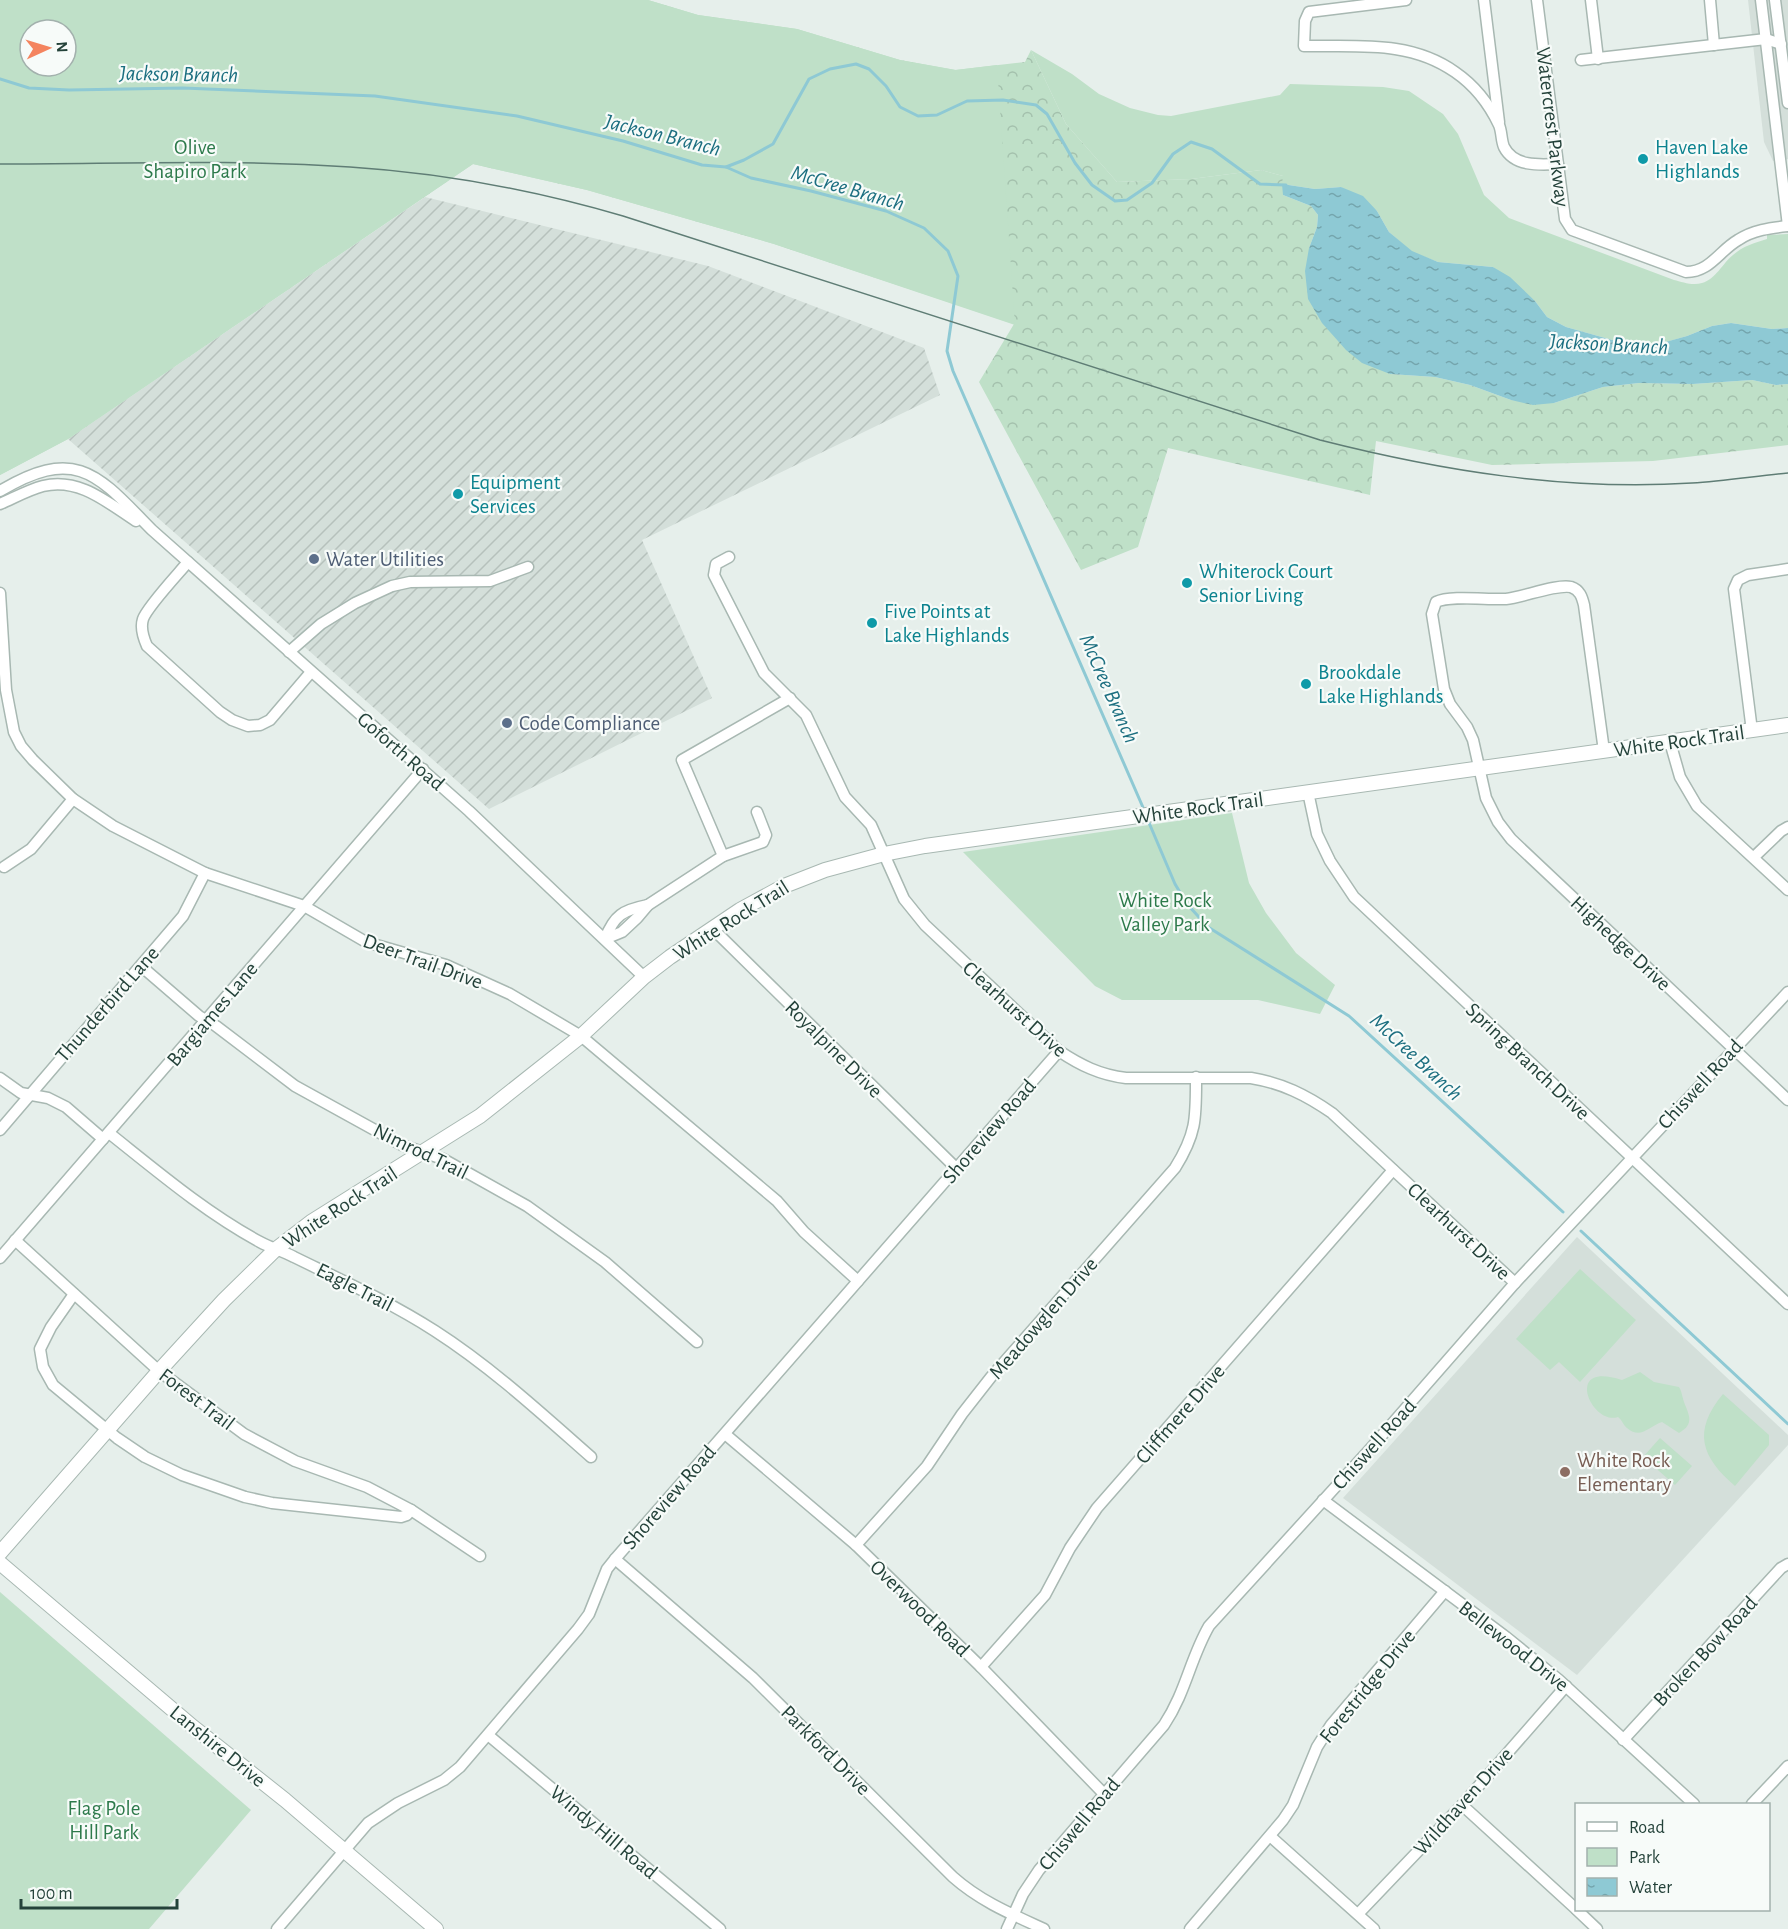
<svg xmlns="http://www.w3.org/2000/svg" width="1788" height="1929" viewBox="0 0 1788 1929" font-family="'Alegreya Sans',sans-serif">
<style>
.built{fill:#d4dfda}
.industrial{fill:url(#industrial-furrows)}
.forest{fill:url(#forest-crowns);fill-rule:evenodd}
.green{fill:#bfe0c8;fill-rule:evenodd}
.water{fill:url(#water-ripples)}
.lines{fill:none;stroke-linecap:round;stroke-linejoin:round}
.stream{stroke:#8ec9d4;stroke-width:3}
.minor-casing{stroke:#a8b8b2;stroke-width:13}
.tertiary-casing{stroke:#a8b8b2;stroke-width:16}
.minor{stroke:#fff;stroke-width:10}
.tertiary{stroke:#fff;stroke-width:14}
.tram{stroke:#5f7d75;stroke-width:1.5}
.culture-dot{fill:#0f9aa8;stroke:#f7fbf9;stroke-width:2}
.service-dot{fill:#5c6f8a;stroke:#f7fbf9;stroke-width:2}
.education-dot{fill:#8d6e63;stroke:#f7fbf9;stroke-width:2}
.labels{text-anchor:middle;stroke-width:4.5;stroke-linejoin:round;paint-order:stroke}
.street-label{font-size:21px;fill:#24423a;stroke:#f7fbf9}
.park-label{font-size:21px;fill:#2d7a4b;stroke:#f7fbf9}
.culture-label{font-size:21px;fill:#0d838f;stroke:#f7fbf9;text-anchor:start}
.service-label{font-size:21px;fill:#4e5e75;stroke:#f7fbf9;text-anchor:start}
.education-label{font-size:21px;fill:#785e54;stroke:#f7fbf9;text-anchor:start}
.water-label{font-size:22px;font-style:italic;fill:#1c6f80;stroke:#f7fbf9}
</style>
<defs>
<pattern id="industrial-furrows" width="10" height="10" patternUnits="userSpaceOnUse" patternTransform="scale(1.5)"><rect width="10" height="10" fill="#d4dfda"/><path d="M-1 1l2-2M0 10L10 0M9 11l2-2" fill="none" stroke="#b6c1bc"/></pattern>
<pattern id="forest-crowns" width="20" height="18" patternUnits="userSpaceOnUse" patternTransform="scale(1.5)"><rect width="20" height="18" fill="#bfe0c8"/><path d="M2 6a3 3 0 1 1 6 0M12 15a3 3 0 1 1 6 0" fill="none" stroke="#a4c1ad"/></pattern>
<pattern id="water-ripples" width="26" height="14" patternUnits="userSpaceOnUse" patternTransform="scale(1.5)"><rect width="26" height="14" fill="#8ec9d4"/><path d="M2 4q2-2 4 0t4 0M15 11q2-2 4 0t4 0" fill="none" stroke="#74a5ad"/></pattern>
</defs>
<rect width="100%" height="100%" fill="#e6efeb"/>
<g class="built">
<polygon points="1748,0 1788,0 1788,159 1773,161 1764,142"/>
<polygon points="1577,1237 1788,1435 1788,1445 1577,1675 1343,1498"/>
</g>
<polygon class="industrial" points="425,197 708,266 924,348 940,395 642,540 712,698 489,809 68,439"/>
<path class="forest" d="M0 0H648L698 15 797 29 900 60 955 70 1025 62 1031 50 1066 124 1117 182 1191 179 1261 170 1283 176V195L1311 206 1318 215 1317 227 1309 248 1390 374 1435 377 1470 385 1511 400 1554 403 1603 387 1639 383 1693 384 1752 380 1776 385 1788 384V445L1653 461 1492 465 1376 441 1370 495 1168 448 1138 547 1081 570 979 382 1014 324 774 244 587 190 473 164 68 439 0 475ZM30 30H66V66H30Z"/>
<g class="green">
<path d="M0 0H648L698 15 797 29 900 60 956 70 997 65 1015 325 774 244 587 190 473 164 68 439 0 475ZM30 30H66V66H30Z"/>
<path d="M1031 50 1072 74 1099 94 1130 108 1158 115 1171 116 1280 95 1290 84 1383 87 1409 91 1443 114 1458 134 1484 195 1509 218 1674 280C1682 282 1693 286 1702 283 1716 279 1722 264 1733 255 1743 246 1754 243 1767 239V235L1788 234V328L1772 329 1731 323 1712 326 1687 336 1652 346 1623 343 1566 327 1547 317 1535 301 1493 267 1438 262 1412 252 1389 232 1377 211 1341 187 1315 189 1282 184 1283 176 1261 170 1191 179 1117 182 1066 124Z"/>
<polygon points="1232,813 1249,883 1266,913 1296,953 1335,985 1320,1014 1258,1000 1122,1000 1095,986 963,852"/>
<polygon points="1580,1269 1636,1320 1580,1382 1559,1362 1550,1370 1516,1339"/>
<path d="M1640 1372 1654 1382 1679 1387C1682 1392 1682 1396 1684 1402 1689 1415 1695 1424 1679 1433L1662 1422C1649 1426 1641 1440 1627 1428 1623 1425 1623 1421 1618 1417 1592 1426 1562 1360 1622 1380Z"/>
<path d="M1723 1394 1769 1435V1445L1735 1486C1701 1457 1692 1431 1723 1394Z"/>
<polygon points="1660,1438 1692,1466 1675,1485 1643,1457"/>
<polygon points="0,1592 251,1810 149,1929 0,1929"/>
</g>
<polygon class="water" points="1282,184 1315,189 1341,187 1363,196 1377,211 1389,232 1412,251 1438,262 1493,267 1510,277 1535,301 1547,317 1566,327 1623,343 1651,346 1687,336 1712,326 1731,323 1772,329 1788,328 1788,384 1776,385 1752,380 1693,384 1639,383 1603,387 1554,403 1533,405 1511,400 1470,385 1435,377 1390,374 1362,363 1346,350 1322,323 1308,299 1305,271 1309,248 1317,227 1318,215 1311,206 1283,195"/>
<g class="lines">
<g class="stream">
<polyline points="0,79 29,88 69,90 183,88 375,96 517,116 623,141 702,165 726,167 744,160 773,144 809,79 830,69 856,64 869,69 886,86 900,107 918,116 937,115 967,101 1003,100 1036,105 1047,114 1075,163 1092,185 1115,201 1127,200 1152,183 1173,154 1191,142 1212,149 1260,184 1286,185"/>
<polyline points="726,167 751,178 811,191 886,211 924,228 948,251 958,276 947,351 953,371 1145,812"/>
<polyline points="1147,818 1175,884 1187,904 1208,927 1349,1016 1563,1212"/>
<polyline points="1581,1231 1788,1424"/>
</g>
<g class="minor-casing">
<g id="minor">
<path d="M1406 0 1309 12 1305 21 1304 46C1357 47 1410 40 1455 72 1474 85 1489 104 1499 125 1502 132 1501 140 1504 147 1514 167 1540 165 1558 164"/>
<polyline points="1484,0 1499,122"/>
<path d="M1537 0 1565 219 1572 230 1686 272C1710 272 1719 251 1738 240 1753 230 1770 228 1788 226"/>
<polyline points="1591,0 1598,59"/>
<polyline points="1710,0 1714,45"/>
<polyline points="1761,0 1788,226"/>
<polyline points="1775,0 1788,103"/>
<polyline points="1581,60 1766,39 1781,44"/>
<path d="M0 491C77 445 98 475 152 530L469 811 644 977"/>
<path d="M0 504C14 498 28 490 43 486 79 477 108 503 136 521"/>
<path d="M729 557 716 564 714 575 764 673 806 715 845 797 871 825 904 899 925 925 1059 1051C1080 1065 1100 1075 1126 1078H1251C1282 1083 1306 1095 1332 1113L1515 1283"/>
<path d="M188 562C178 574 147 607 143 619 140 628 143 637 147 646L220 712 232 720 248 726 260 725 270 720 311 672"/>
<polyline points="0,593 6,690 14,732 21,746 33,760 73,799 113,826 205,873 304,906 366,942 446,965 510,994 581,1036 777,1201 804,1232 858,1281"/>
<polyline points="289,652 321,624 355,603 392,586 410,582 490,581 528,567"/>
<polyline points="1752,731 1734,589 1738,580 1748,575 1788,569"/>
<polyline points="1670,742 1680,777 1697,806 1788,890"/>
<path d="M1604 751 1584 605C1582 597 1580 590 1571 587 1556 584 1524 597 1506 599 1487 600 1451 595 1436 602L1432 614 1444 689 1450 704 1467 727 1473 740 1486 798 1498 822 1511 839 1788 1100"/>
<polyline points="1308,792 1317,834 1330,861 1354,897 1788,1304"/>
<polyline points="723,856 763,842 766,835 757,812"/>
<polyline points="1754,857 1781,831 1788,827"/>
<polyline points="4,867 31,849 73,799"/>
<polyline points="712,928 957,1169"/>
<polyline points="605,939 622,932 637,918 648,905 723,856 682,760 790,698"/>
<path d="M605 939C614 915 623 910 648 905"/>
<polyline points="141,966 199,1016 216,1026 295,1086 402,1145 443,1159 527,1206 605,1262 697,1342"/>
<polyline points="0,1078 21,1093 48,1098 66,1107 103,1139"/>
<polyline points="0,1130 183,916 205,873"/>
<path d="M109 1133C158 1172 205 1212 260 1242 271 1248 283 1251 294 1257 341 1280 390 1302 435 1331 491 1367 541 1413 591 1457"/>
<polyline points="15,1240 159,1371 244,1434 295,1461 367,1487 411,1510 480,1556"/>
<polyline points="0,1258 423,769"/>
<polyline points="74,1294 51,1327 40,1349 43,1367 53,1385 117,1438 145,1457 182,1475 245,1497 272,1503 401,1517 407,1515 411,1510"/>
<polyline points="725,1434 856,1545 981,1667 1104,1794"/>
<polyline points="1323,1500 1506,1637 1559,1680 1694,1804"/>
<path d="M856 1545 927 1466 962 1414 991 1377 1175 1168C1197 1133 1196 1117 1196 1077"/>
<path d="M615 1559 753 1678 953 1877C980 1901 1011 1914 1044 1929"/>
<polyline points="981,1667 1045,1595 1070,1548 1097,1508 1393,1170"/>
<polyline points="488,1735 720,1929"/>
<polyline points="1623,1740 1781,1568 1788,1564"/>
<polyline points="1752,1804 1788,1766"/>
<polyline points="1462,1805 1576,1909"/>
<polyline points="1270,1836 1374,1929"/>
<polyline points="1577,1910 1597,1929"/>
<polyline points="1358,1914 1462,1805 1566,1686"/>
<polyline points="277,1929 368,1823 398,1803 444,1780 460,1767 578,1629 589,1614 607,1569 615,1559 1059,1051"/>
<path d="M1007 1929 1023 1894 1039 1870 1164 1725C1186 1692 1190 1659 1209 1626L1370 1449 1515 1283 1788 992"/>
<polyline points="1190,1929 1283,1820 1293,1805 1317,1747 1331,1725 1445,1591"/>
</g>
</g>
<g class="tertiary-casing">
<g id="tertiary">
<polyline points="0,1553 159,1371 224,1300 276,1249 311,1222 480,1116 581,1036 644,977 670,957 740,910 784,886 825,870 884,854 925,846 1788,725"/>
<polyline points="0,1563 193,1727 285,1800 436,1929"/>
</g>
</g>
<use href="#minor" class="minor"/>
<use href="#tertiary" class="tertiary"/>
<path class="tram" d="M0 164C117 164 234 159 350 167 443 173 534 190 623 216L1320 440C1442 471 1566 491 1692 483 1724 481 1756 476 1788 473"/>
</g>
<g class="culture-dot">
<circle cx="1643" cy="159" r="6"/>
<circle cx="458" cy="494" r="6"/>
<circle cx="1187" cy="583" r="6"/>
<circle cx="872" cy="623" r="6"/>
<circle cx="1306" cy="684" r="6"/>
</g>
<g class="service-dot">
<circle cx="314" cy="559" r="6"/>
<circle cx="507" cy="723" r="6"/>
</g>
<circle class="education-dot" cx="1565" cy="1472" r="6"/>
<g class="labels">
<g class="street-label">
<text transform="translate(1553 127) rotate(83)" y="7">Watercrest Parkway</text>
<text transform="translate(1679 741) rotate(-8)" y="7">White Rock Trail</text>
<text transform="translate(401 751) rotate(41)" y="7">Goforth Road</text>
<text transform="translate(1198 808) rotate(-8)" y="7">White Rock Trail</text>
<text transform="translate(731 920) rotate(-32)" y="7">White Rock Trail</text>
<text transform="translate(1621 943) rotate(43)" y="7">Highedge Drive</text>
<text transform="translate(423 961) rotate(20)" y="7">Deer Trail Drive</text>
<text transform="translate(107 1004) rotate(-49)" y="7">Thunderbird Lane</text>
<text transform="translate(1015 1009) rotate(42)" y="7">Clearhurst Drive</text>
<text transform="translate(212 1014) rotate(-50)" y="7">Bargiames Lane</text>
<text transform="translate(834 1049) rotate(45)" y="7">Royalpine Drive</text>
<text transform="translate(1528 1061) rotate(43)" y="7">Spring Branch Drive</text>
<text transform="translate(1700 1084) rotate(-47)" y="7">Chiswell Road</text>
<text transform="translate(989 1131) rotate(-49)" y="7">Shoreview Road</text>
<text transform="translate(421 1151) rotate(26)" y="7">Nimrod Trail</text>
<text transform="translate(340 1207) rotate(-33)" y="7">White Rock Trail</text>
<text transform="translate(1459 1231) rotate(43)" y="7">Clearhurst Drive</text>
<text transform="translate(355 1287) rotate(27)" y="7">Eagle Trail</text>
<text transform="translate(1043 1318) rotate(-49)" y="7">Meadowglen Drive</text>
<text transform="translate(197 1399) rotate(37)" y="7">Forest Trail</text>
<text transform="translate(1180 1414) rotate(-49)" y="7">Cliffmere Drive</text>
<text transform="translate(1374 1444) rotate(-48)" y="7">Chiswell Road</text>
<text transform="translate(669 1497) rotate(-49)" y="7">Shoreview Road</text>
<text transform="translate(920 1608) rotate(44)" y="7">Overwood Road</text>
<text transform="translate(1514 1646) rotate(38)" y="7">Bellewood Drive</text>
<text transform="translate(1705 1651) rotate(-47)" y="7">Broken Bow Road</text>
<text transform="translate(1367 1686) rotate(-51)" y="7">Forestridge Drive</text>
<text transform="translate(218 1746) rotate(39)" y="7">Lanshire Drive</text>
<text transform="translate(826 1750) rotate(45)" y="7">Parkford Drive</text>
<text transform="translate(1463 1801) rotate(-48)" y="7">Wildhaven Drive</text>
<text transform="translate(1079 1824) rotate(-50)" y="7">Chiswell Road</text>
<text transform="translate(604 1832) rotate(40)" y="7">Windy Hill Road</text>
</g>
<g class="park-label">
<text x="195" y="154">Olive<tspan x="195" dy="24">Shapiro Park</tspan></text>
<text x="1165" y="907">White Rock<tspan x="1165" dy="24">Valley Park</tspan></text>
<text x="104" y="1815">Flag Pole<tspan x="104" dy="24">Hill Park</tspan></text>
</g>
<g class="culture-label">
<text x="1655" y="154">Haven Lake<tspan x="1655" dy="24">Highlands</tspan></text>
<text x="470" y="489">Equipment<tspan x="470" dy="24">Services</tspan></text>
<text x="1199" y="578">Whiterock Court<tspan x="1199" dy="24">Senior Living</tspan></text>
<text x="884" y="618">Five Points at<tspan x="884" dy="24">Lake Highlands</tspan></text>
<text x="1318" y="679">Brookdale<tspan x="1318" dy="24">Lake Highlands</tspan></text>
</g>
<g class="service-label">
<text x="326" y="566">Water Utilities</text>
<text x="519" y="730">Code Compliance</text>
</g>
<g class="education-label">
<text x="1577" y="1467">White Rock<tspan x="1577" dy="24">Elementary</tspan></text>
</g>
<g class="water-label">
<text transform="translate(179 73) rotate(1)" y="8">Jackson Branch</text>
<text transform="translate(663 134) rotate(14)" y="8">Jackson Branch</text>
<text transform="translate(848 187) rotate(16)" y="8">McCree Branch</text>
<text transform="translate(1609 343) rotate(3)" y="8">Jackson Branch</text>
<text transform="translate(1110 688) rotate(66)" y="8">McCree Branch</text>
<text transform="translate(1417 1056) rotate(43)" y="8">McCree Branch</text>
</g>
</g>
<rect x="1575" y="1803" width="195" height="108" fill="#f7fbf9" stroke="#a3b1ad" stroke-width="1.5"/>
<rect x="1587" y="1822" width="30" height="9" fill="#ffffff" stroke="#a3b1ad" stroke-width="1.5"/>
<text x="1629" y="1833" font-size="18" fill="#24423a">Road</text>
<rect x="1587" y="1848" width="30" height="18" fill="#bfe0c8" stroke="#a3b1ad" stroke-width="1.5"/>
<text x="1629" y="1863" font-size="18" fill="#24423a">Park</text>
<rect x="1587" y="1878" width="30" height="18" fill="url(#water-ripples)" stroke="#a3b1ad" stroke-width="1.5"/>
<text x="1629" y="1893" font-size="18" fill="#24423a">Water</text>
<g transform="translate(48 48) rotate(86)"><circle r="28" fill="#f7fbf9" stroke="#a3b1ad" stroke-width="1.5"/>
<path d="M0-4.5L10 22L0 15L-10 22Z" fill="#f4845f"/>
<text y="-9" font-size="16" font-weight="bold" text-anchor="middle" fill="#24423a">N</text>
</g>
<path d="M21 1899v9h156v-9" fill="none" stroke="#24423a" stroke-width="3"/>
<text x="30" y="1899" font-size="18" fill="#24423a" stroke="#f7fbf9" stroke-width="4.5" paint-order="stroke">100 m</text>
</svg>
